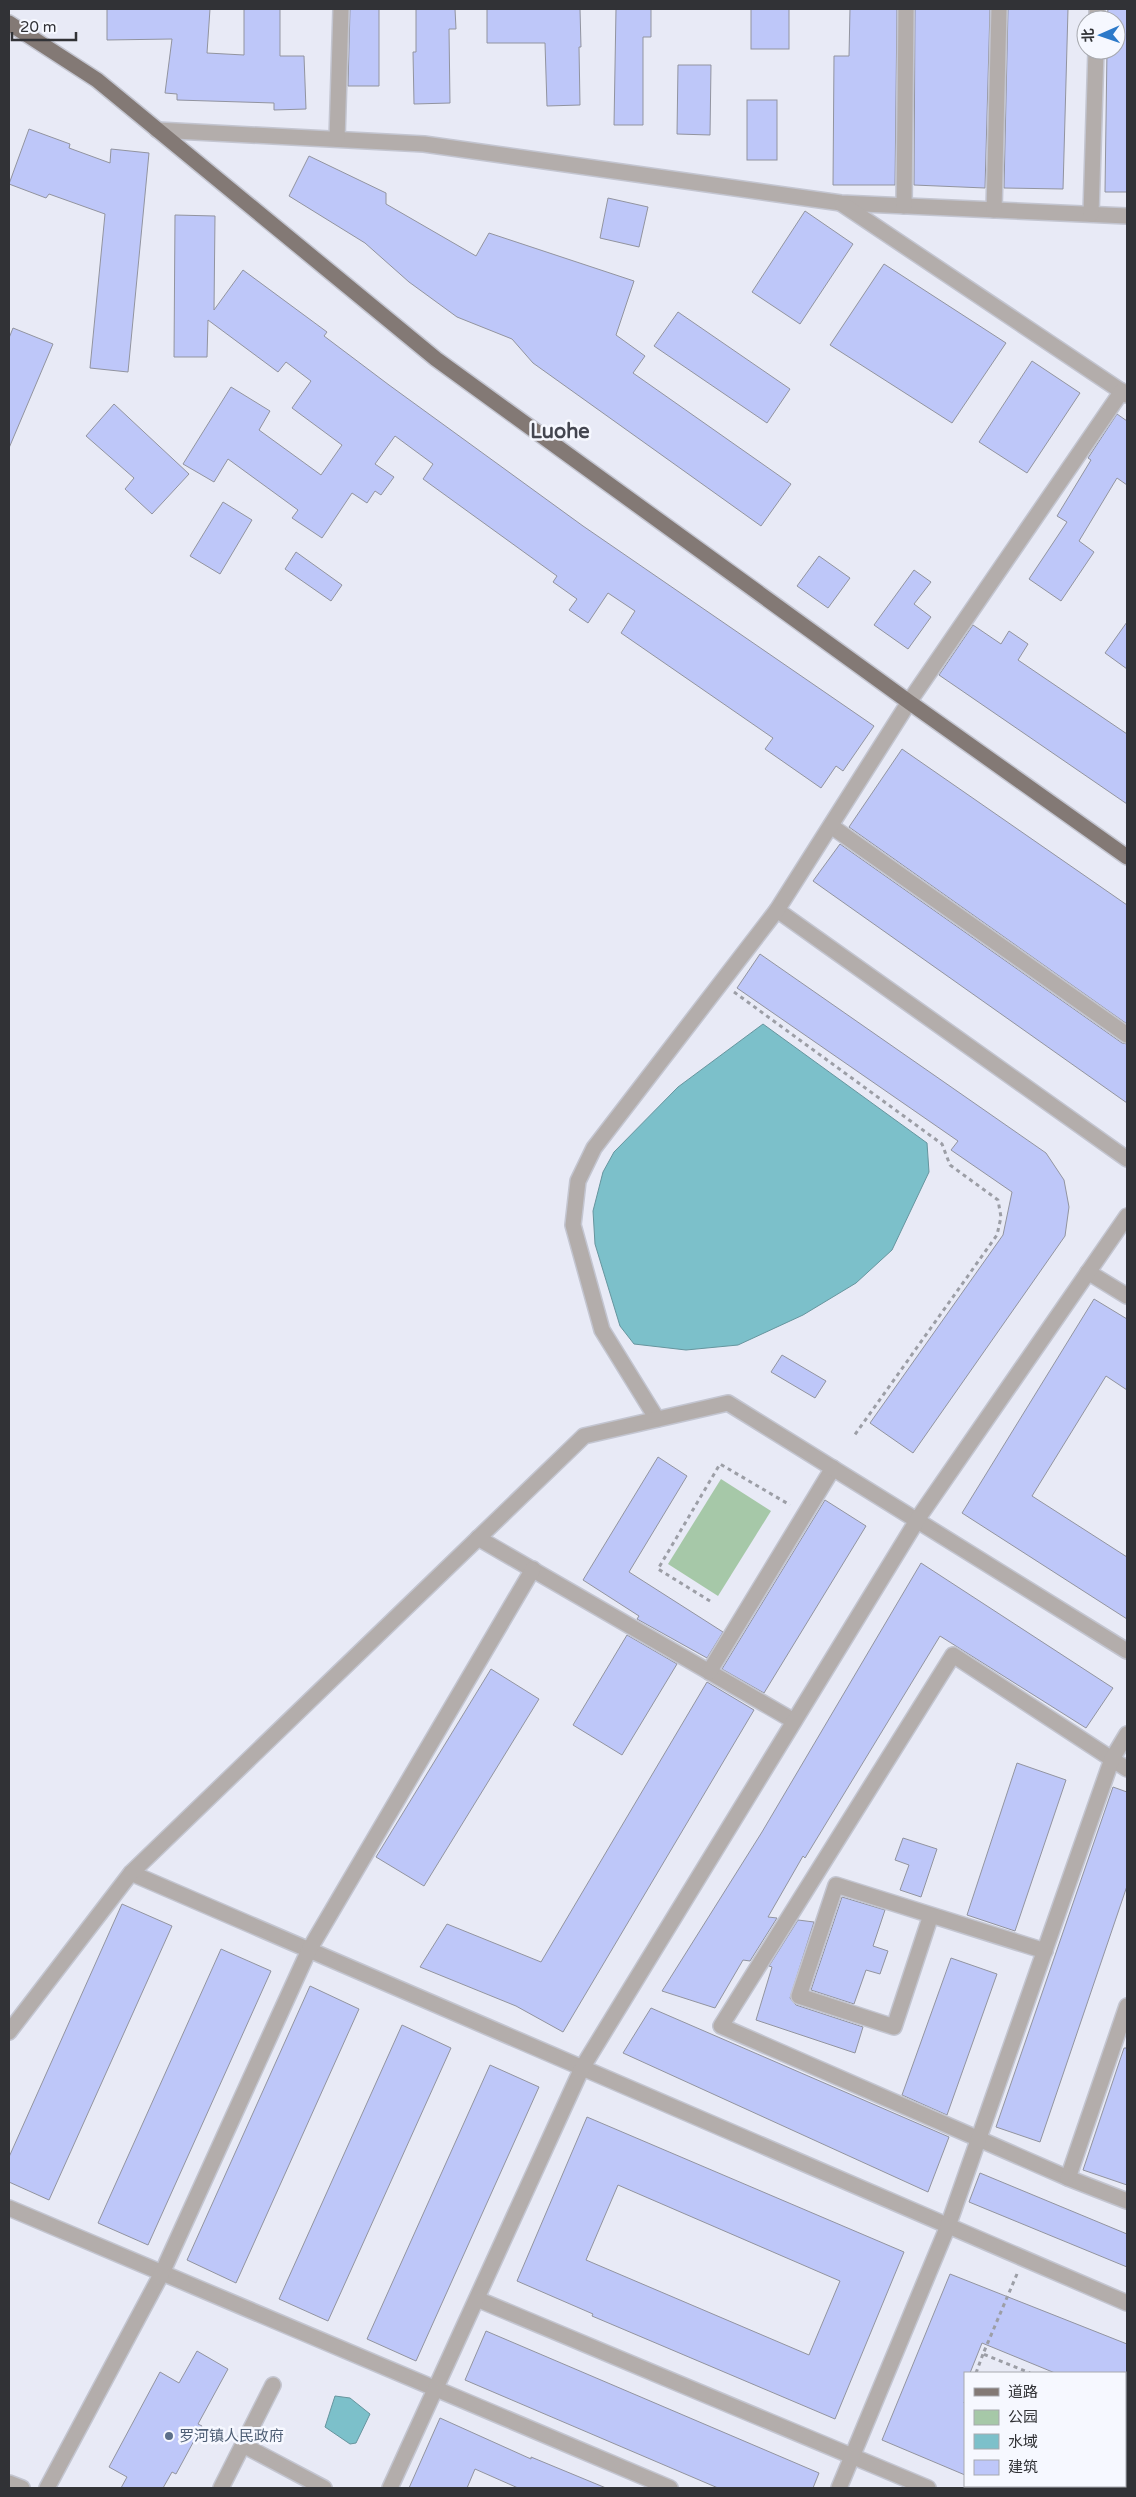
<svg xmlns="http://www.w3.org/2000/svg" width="1136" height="2497" viewBox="0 0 1136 2497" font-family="'Varela Round','Noto Sans SC',sans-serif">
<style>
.green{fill:#a6c8a8}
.water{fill:#7cc0ca;stroke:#66959e}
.building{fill:#bec7f9;stroke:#92949f;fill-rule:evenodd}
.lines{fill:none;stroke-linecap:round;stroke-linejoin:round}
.minor-casing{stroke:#c3c5d0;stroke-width:18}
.major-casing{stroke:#c3c5d0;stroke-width:18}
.path{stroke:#9c9ea6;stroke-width:3;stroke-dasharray:4 4;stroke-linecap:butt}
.minor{stroke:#b3adab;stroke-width:15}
.major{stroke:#837975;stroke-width:15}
.service-dot{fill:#5c6f8a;stroke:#f6f8ff;stroke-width:2}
.labels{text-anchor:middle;stroke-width:5;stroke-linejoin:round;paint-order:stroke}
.service-label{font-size:15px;fill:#4e5e75;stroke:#f6f8ff;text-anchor:start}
.district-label{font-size:20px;font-weight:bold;fill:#444650;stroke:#f6f8ff}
</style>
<rect width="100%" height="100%" fill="#e8eaf6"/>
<polygon class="green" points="721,1479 771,1511 718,1596 668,1564"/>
<g class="water">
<polygon points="763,1024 927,1143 929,1172 892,1250 856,1283 803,1315 738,1345 686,1350 634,1344 620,1326 595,1244 593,1211 603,1172 614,1152 678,1087"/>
<polygon points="335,2396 350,2398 370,2414 356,2443 350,2444 325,2427"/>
</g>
<g class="building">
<polygon points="107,9 210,9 207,53 244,55 244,9 280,9 280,56 304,56 306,109 274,110 274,103 177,100 177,94 165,93 172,39 107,40"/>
<polygon points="350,9 379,9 379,86 348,86"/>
<polygon points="416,9 455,9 456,29 449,29 450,103 414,104 413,52 416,52"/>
<polygon points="487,9 580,9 581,47 579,47 580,105 547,106 545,43 487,43"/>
<polygon points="616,9 651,9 651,37 643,37 643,125 614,125"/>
<rect x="751" y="9" width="38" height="40"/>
<polygon points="850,9 897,9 895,185 833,185 834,56 849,56"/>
<polygon points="915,9 990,9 985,188 914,185"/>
<polygon points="1008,9 1068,9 1063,189 1004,188"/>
<polygon points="1108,9 1127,9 1127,192 1105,192 1107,50 1116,50 1116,20 1107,20"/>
<polygon points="678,65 711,65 710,135 677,134"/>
<rect x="747" y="100" width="30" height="60"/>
<polygon points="29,129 70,144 69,148 110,163 111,149 149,153 128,372 90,368 105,214 49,194 46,198 9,184"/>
<polygon points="309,156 386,193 386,204 476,256 489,233 634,281 616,335 645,356 633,373 791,484 761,526 533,363 512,339 457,317 409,282 365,243 289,196"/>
<polygon points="608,198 648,207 639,247 600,238"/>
<polygon points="805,211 853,244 800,324 752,292"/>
<polygon points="175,215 215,216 214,310 243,270 327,332 324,336 389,385 583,526 874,726 843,771 836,766 821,788 765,749 773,738 621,633 635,611 608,593 588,623 569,610 577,599 553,582 557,576 423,479 433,464 395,436 375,464 394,477 381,495 375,491 367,503 352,493 322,538 292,518 298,510 228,459 214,482 183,464 231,387 270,411 259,430 321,475 342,445 292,408 311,381 286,362 278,372 208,320 207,357 174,357"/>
<polygon points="884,264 1006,343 952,423 830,345"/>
<polygon points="678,312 790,389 767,423 654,346"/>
<polygon points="13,328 53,344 9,448 9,338"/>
<polygon points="1032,361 1080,393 1027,473 979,442"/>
<polygon points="114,404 189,474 152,514 125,489 134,478 86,436"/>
<polygon points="1117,414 1127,421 1127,485 1117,478 1079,541 1094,552 1061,601 1029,579 1067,522 1057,516 1091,460 1088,458"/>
<polygon points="223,502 252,520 220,574 190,556"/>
<polygon points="296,552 342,585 331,601 285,569"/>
<polygon points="819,556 850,578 828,608 797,586"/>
<polygon points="914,570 931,582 914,604 931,617 908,649 874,625"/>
<polygon points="1127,622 1127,669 1105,653"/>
<polygon points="973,625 1001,644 1009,631 1028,644 1018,660 1127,734 1127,804 939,675"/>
<polygon points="902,749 1127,905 1127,1024 849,827"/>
<polygon points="840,844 1122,1043 1127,1044 1127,1103 813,881"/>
<polygon points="760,954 1046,1153 1064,1180 1069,1207 1065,1236 913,1453 870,1423 1003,1235 1012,1192 951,1150 958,1141 737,988"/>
<polygon points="1094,1299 1127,1319 1127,1390 1106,1376 1032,1496 1127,1557 1127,1619 962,1513"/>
<polygon points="782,1355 826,1381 815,1398 771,1372"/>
<polygon points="658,1457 687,1476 629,1572 723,1632 707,1658 637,1619 639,1616 583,1580"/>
<polygon points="825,1500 866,1526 764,1693 722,1669"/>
<polygon points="921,1563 1113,1688 1086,1728 940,1636 805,1858 803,1856 768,1917 777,1918 750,1961 743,1960 715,2008 662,1991 762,1832"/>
<polygon points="627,1635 677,1664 622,1755 573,1725"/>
<polygon points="491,1669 539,1699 424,1886 376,1857"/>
<polygon points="707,1682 754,1710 563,2032 516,2006 420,1967 447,1924 541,1962"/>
<polygon points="1017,1763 1066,1780 1015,1931 967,1915"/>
<polygon points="1113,1787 1127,1792 1127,1886 1040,2142 996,2127"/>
<polygon points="903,1838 937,1849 921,1897 900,1890 909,1865 895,1860"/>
<polygon points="842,1897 885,1910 873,1946 888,1951 880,1974 866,1970 854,2004 811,1990"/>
<polygon points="122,1904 172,1926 49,2200 9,2182 9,2157"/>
<polygon points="798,1920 814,1922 790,1998 796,2005 863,2027 855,2053 756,2020 772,1967 769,1966"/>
<polygon points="221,1949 271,1971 148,2245 98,2223"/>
<polygon points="951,1958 997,1974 947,2115 902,2095"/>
<polygon points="310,1986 359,2009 236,2283 187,2260"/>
<polygon points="651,2008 949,2137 928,2192 623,2053"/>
<polygon points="402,2025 451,2048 328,2321 279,2299"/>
<polygon points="1124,2048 1127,2048 1127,2185 1083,2170"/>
<polygon points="490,2065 539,2087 416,2361 367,2339"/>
<path d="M587 2117 904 2252 835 2419 592 2316 593 2314 517 2281ZM618 2185 840 2281 809 2355 586 2260Z"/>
<polygon points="980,2173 1127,2234 1127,2267 969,2202"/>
<polygon points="950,2274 1127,2344 1127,2373 1055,2373 982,2343 970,2373 965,2373 965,2475 882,2440"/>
<polygon points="486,2331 819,2473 813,2488 718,2488 465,2380"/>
<polygon points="197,2351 228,2369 198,2424 202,2426 176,2474 172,2472 163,2488 121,2488 127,2477 109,2467 160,2372 179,2383"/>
<polygon points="440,2418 531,2459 531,2457 606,2488 518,2488 475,2469 467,2488 409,2488"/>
</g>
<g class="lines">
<g class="minor-casing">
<g id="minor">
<polyline points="1097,20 1097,9"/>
<polyline points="157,130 424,144 841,203 1127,216"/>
<polyline points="337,139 341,9"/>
<polyline points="842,204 1127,395"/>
<polyline points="904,206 906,9"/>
<polyline points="994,210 999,9"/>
<polyline points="1091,214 1096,50"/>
<polyline points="831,826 1127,1035"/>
<polyline points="777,910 1127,1159"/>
<polyline points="1088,1272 1127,1296"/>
<polyline points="657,1419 602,1330 573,1225 578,1181 594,1148 777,910 909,702 1122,391"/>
<polyline points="478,1538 794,1721"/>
<polyline points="709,1672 833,1468"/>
<polyline points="1127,1769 953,1655 721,2026 1068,2178 1127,2201"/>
<polyline points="131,1873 1127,2303"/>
<polyline points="931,1915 894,2027 799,1996 836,1885 1045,1951"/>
<polyline points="9,2032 131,1873 584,1436 728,1403 1127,1651"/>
<polyline points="1068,2178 1127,2006"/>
<polyline points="9,2208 670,2488"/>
<polyline points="477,2299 928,2488"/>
<polyline points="243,2445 324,2488"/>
<polyline points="9,2483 22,2488"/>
<polyline points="47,2488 162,2273 309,1950 533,1569"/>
<polyline points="221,2488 273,2385"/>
<polyline points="390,2488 582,2068 921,1514 1127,1216"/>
<polyline points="839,2488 948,2226 1112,1759 1127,1734"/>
</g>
</g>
<g class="major-casing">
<polyline id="major" points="9,23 97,80 436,359 909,702 1127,857"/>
</g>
<g class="path">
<polyline points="734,992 942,1144 950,1165 998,1200 1001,1217 997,1235 854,1436"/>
<polyline points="710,1601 658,1569 720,1464 790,1505"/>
<polyline points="1017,2274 983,2354 1030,2373"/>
<polyline points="976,2373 983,2354"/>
<polyline points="965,2402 965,2403"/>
<polyline points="1061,2488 1062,2486"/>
</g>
<use href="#minor" class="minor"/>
<use href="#major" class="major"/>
</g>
<circle class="service-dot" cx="169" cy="2436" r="5"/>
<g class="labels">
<g class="service-label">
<text x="179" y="2441">罗河镇人民政府</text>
</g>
<g class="district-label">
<text x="560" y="438">Luohe</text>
</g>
</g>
<rect width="1136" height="2497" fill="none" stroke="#313236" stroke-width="20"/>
<rect x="964" y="2372" width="162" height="115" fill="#f6f8ff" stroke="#a7a9af"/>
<rect x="974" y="2388" width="25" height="8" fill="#837975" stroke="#a7a9af"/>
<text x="1008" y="2397" font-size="15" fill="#313236">道路</text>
<rect x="974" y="2410" width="25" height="15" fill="#a6c8a8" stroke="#a7a9af"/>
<text x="1008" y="2422" font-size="15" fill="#313236">公园</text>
<rect x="974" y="2434" width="25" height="15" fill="#7cc0ca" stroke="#a7a9af"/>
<text x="1008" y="2447" font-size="15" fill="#313236">水域</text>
<rect x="974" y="2460" width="25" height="15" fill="#bec7f9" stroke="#a7a9af"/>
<text x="1008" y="2472" font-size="15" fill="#313236">建筑</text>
<g transform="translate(1101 35) rotate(268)"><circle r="24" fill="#f6f8ff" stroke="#a7a9af"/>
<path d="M0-4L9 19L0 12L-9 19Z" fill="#2c79c9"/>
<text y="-8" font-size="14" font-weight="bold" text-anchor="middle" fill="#313236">北</text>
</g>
<path d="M12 32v8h64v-8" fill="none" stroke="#313236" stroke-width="2.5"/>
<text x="20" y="32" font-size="15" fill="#313236" stroke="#f6f8ff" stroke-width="4" paint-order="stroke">20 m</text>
</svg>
